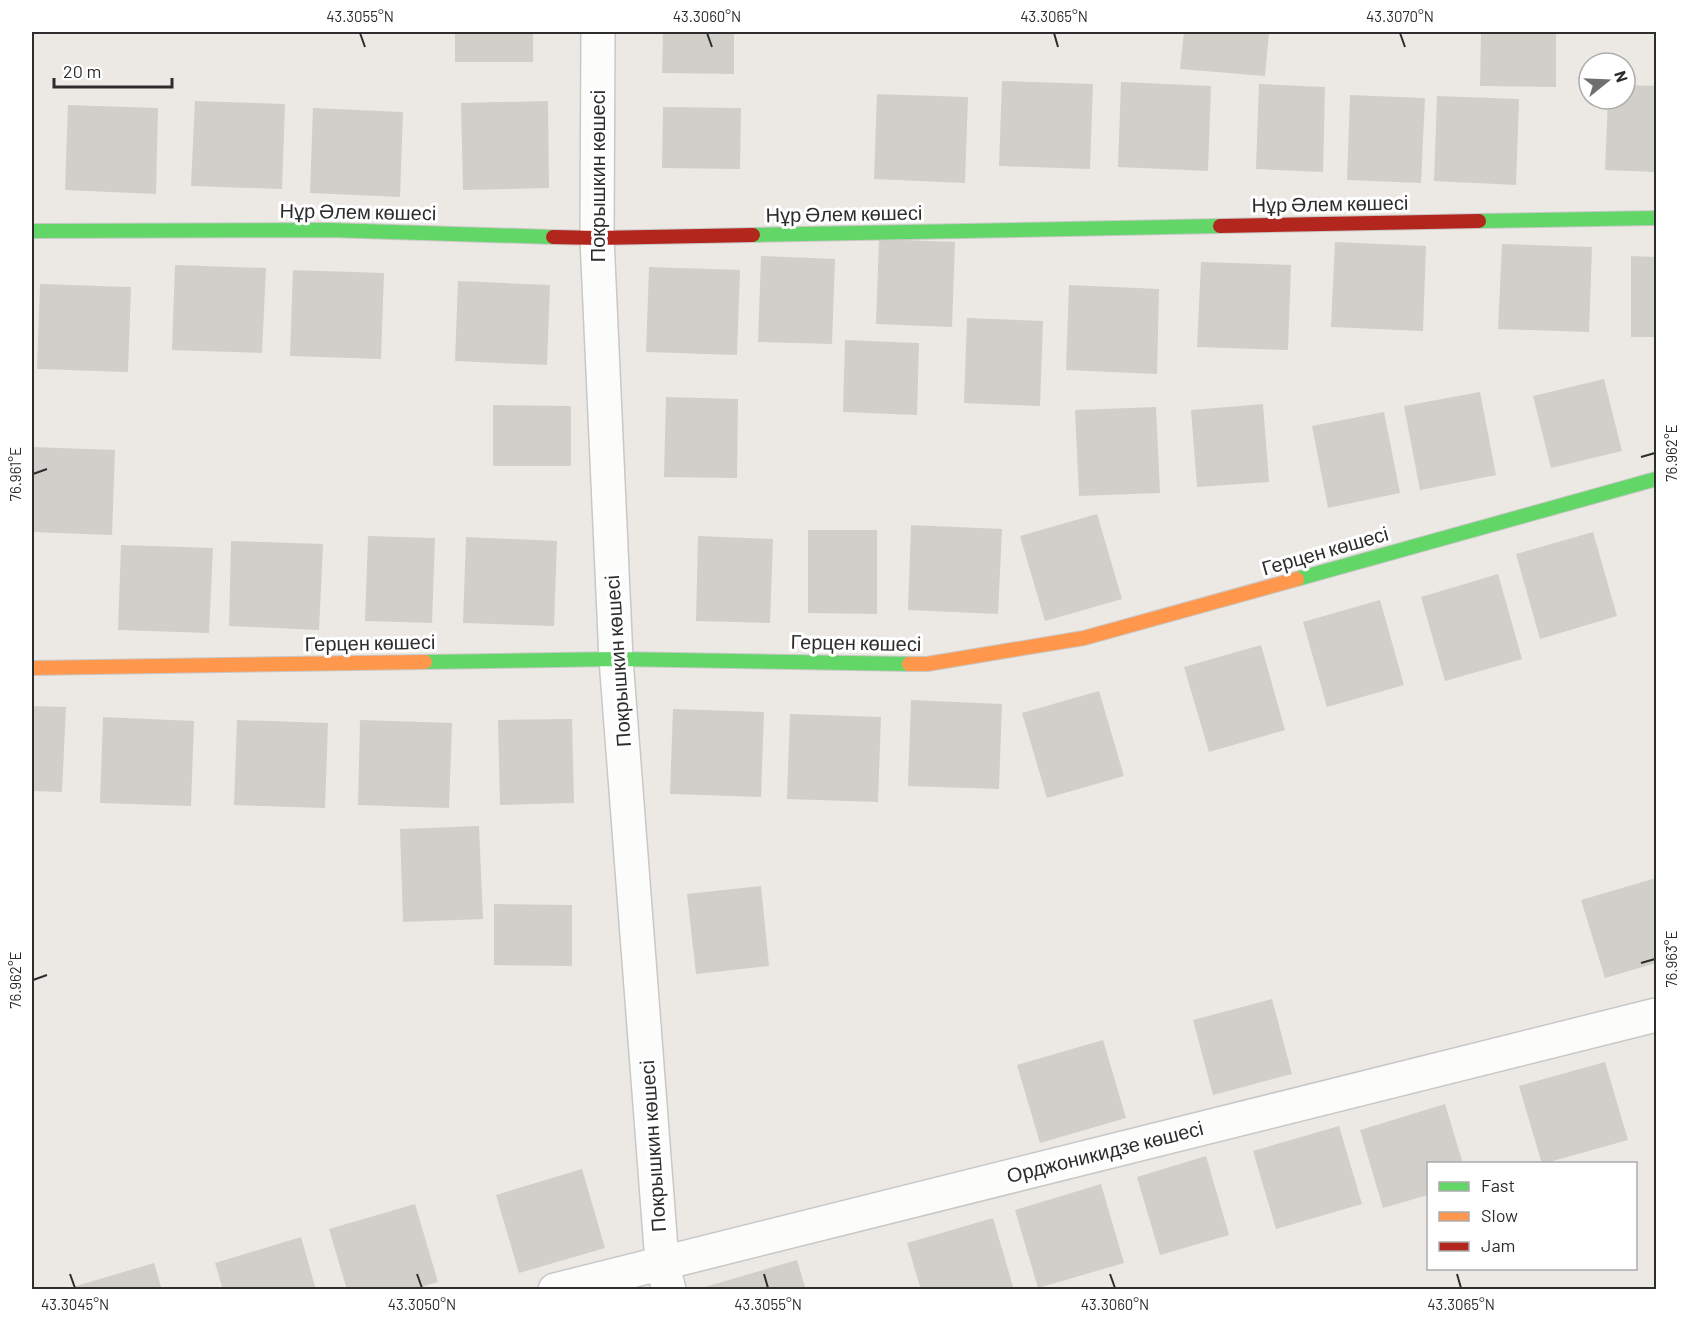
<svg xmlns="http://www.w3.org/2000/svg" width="1688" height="1321" viewBox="0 0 1688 1321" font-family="Barlow,sans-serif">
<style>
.building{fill:#d1cfca}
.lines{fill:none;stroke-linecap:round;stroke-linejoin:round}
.street-casing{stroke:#c9c8c8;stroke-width:36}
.fast-casing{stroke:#c9c8c8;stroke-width:16}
.slow-casing{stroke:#c9c8c8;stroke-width:16}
.jam-casing{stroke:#c9c8c8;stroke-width:16}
.street{stroke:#fcfcfb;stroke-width:33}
.fast{stroke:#63d668;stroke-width:14}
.slow{stroke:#ff974d;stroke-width:14}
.jam{stroke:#b3261e;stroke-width:14}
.ticks{fill:none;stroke:#2d2d2d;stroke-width:2}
.labels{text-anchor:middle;stroke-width:6;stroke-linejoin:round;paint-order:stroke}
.street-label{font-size:20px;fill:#2d2d2d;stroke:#fff}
.neatline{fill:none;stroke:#2d2d2d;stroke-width:2}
.ticks-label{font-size:15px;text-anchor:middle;fill:#2d2d2d}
</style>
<rect width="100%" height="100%" fill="#ece9e4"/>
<g class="building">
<rect x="455" y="32" width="78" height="30"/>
<polygon points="663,32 734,32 734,74 662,73"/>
<polygon points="1184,32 1269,32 1265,76 1180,69"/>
<polygon points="1481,32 1556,32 1556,87 1480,86"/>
<polygon points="1002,81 1093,84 1090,169 999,166"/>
<polygon points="1121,82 1211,86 1208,171 1118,167"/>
<polygon points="1259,84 1325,87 1323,172 1256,169"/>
<polygon points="1625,85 1656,86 1656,172 1605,170 1608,99 1625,99"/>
<polygon points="877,94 968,97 965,183 874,179"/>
<polygon points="1350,95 1425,98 1421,183 1347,180"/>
<polygon points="1437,96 1519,99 1516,185 1434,181"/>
<polygon points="195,101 285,104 282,189 191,186"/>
<polygon points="548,101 549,188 463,190 461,103"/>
<polygon points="68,105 158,108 156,194 65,190"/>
<polygon points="663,107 741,108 740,169 662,168"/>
<polygon points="313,108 403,112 400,197 310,193"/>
<polygon points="879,239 955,242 952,327 876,324"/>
<polygon points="1335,242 1426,246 1423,331 1331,327"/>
<polygon points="1502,244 1592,247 1589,332 1498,329"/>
<polygon points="761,256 835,259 832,344 758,342"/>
<polygon points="1631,256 1656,257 1656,337 1631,337"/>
<polygon points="1201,262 1291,265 1288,350 1197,347"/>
<polygon points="175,265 266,268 262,353 172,350"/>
<polygon points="649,267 740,270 737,355 646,352"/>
<polygon points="293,270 384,273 381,359 290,356"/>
<polygon points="458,281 550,285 547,365 455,361"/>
<polygon points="40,284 131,287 128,372 37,369"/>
<polygon points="1069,285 1159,289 1157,374 1066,370"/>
<polygon points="967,318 1043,321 1040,406 964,403"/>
<polygon points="845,340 919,343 917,415 843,412"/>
<polygon points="1604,379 1622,451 1551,468 1533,396"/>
<polygon points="1480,392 1496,475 1420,490 1404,406"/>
<polygon points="666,397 738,399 737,478 664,477"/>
<polygon points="1263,404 1269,482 1197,487 1191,410"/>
<polygon points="493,405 571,406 571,466 493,466"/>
<polygon points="1156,407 1160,493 1079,496 1075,410"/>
<polygon points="1384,412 1400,493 1328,508 1312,426"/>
<polygon points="32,447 115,450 112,535 32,532"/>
<polygon points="1097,514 1122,599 1045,621 1020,536"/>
<polygon points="911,525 1002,529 998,614 908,610"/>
<polygon points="808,530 877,530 877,614 808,613"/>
<polygon points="1593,532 1617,616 1540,639 1516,554"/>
<polygon points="368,536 435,538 432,623 365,621"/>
<polygon points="698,536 773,539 770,623 696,621"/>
<polygon points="466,537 557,541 554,626 463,623"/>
<polygon points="231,541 323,544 319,630 229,626"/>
<polygon points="121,545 213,548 209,633 118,630"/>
<polygon points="1498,574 1522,659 1445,681 1421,597"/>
<polygon points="1380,600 1404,685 1327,707 1303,622"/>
<polygon points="1261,645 1285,730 1209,752 1184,667"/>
<polygon points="1099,691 1124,776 1047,798 1022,713"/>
<polygon points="911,700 1002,704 999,789 908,786"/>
<polygon points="32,706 66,707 62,792 32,791"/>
<polygon points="673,709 764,712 761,797 670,794"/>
<polygon points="790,714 881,717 878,802 787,799"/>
<polygon points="103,717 194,721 191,806 100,803"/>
<polygon points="572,719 574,803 500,805 498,720"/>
<polygon points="237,720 328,723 325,808 234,805"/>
<polygon points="360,720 452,723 449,808 358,805"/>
<polygon points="479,826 483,919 403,922 400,829"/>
<polygon points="1656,878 1656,963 1605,978 1581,900"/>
<polygon points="761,886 769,966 696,974 687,894"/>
<polygon points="494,904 572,905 572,966 494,965"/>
<polygon points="1272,999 1292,1074 1213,1095 1193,1020"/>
<polygon points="1103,1040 1126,1118 1040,1143 1017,1065"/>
<polygon points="1605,1062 1628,1140 1542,1164 1519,1086"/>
<polygon points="1445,1104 1463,1164 1428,1164 1428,1195 1383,1208 1360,1130"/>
<polygon points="1339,1126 1362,1204 1276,1229 1253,1151"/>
<polygon points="1206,1156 1229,1235 1160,1255 1137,1177"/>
<polygon points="582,1169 605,1248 519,1273 496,1195"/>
<polygon points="1101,1184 1124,1263 1038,1288 1015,1210"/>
<polygon points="415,1204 438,1282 412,1290 347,1290 329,1229"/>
<polygon points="993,1218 1014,1290 921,1290 907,1243"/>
<polygon points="301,1237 316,1290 223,1290 215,1263"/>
<polygon points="797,1260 806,1290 698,1290 698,1289"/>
<polygon points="154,1263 162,1290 66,1290 66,1289"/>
</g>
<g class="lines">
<g class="street-casing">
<g id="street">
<polyline points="598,32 597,238 616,659 662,1262 669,1290"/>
<polyline points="555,1290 1656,1015"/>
</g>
</g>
<g class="fast-casing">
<g id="fast">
<polyline points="1479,221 1656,218"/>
<polyline points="32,231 329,230 553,237"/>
<polyline points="753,235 1220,226"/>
<polyline points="1297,579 1656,479"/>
<polyline points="425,662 616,659 909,664"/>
</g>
</g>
<g class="slow-casing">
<g id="slow">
<polyline points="909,664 927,664 1084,638 1297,579"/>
<polyline points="32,668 425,662"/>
</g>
</g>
<g class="jam-casing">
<g id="jam">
<polyline points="1220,226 1479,221"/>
<polyline points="553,237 597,238 753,235"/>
</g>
</g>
<use href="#street" class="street"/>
<use href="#fast" class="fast"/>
<use href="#slow" class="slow"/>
<use href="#jam" class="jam"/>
</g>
<path class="ticks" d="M360 33 365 47M707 33 712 47M1054 33 1058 47M1400 33 1405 47M1641 457 1655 453M33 474 47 469M1641 963 1655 959M33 980 47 975M70 1274 75 1288M417 1274 422 1288M764 1274 768 1288M1110 1274 1115 1288M1457 1274 1461 1288"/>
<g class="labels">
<g class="street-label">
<text transform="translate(598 176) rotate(-90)" y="7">Покрышкин көшесі</text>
<text transform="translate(1330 204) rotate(-1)" y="7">Нұр Әлем көшесі</text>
<text transform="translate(358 212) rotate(1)" y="7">Нұр Әлем көшесі</text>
<text transform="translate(844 214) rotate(-1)" y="7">Нұр Әлем көшесі</text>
<text transform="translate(1325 551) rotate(-16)" y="7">Герцен көшесі</text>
<text transform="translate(370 643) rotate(-1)" y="7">Герцен көшесі</text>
<text transform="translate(856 643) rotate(1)" y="7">Герцен көшесі</text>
<text transform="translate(618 661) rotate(-94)" y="7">Покрышкин көшесі</text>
<text transform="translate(653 1146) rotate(-94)" y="7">Покрышкин көшесі</text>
<text transform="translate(1105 1152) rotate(-14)" y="7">Орджоникидзе көшесі</text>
</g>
</g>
<rect width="1688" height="1321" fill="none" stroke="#ffffff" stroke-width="66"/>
<rect x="1427" y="1162" width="210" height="108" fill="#ffffff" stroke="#ababab" stroke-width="1.5"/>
<rect x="1439" y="1182" width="30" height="9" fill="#63d668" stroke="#ababab" stroke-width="1.5"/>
<text x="1481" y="1192" font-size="18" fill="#2d2d2d">Fast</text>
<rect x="1439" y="1212" width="30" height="9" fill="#ff974d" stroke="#ababab" stroke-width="1.5"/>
<text x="1481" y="1222" font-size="18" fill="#2d2d2d">Slow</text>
<rect x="1439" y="1242" width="30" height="9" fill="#b3261e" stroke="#ababab" stroke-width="1.5"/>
<text x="1481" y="1252" font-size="18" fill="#2d2d2d">Jam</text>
<g transform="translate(1607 81) rotate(72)"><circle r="28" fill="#ffffff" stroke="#ababab" stroke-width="1.5"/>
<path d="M0-4.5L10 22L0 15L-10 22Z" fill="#706f6d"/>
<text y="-9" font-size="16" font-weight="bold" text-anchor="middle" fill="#2d2d2d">N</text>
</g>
<path d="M54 78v9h118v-9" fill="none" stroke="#2d2d2d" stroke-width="3"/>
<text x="63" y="78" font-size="18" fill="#2d2d2d" stroke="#ffffff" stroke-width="4.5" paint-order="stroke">20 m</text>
<rect x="33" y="33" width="1622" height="1255" class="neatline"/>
<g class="ticks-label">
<text x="360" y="22">43.3055°N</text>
<text x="707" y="22">43.3060°N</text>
<text x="1054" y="22">43.3065°N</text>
<text x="1400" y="22">43.3070°N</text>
<text transform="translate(1672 453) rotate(-90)" y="5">76.962°E</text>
<text transform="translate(16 474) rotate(-90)" y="5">76.961°E</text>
<text transform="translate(1672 959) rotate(-90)" y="5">76.963°E</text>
<text transform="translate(16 980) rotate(-90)" y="5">76.962°E</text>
<text x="75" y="1310">43.3045°N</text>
<text x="422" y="1310">43.3050°N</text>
<text x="768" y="1310">43.3055°N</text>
<text x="1115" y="1310">43.3060°N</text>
<text x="1461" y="1310">43.3065°N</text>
</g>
</svg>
